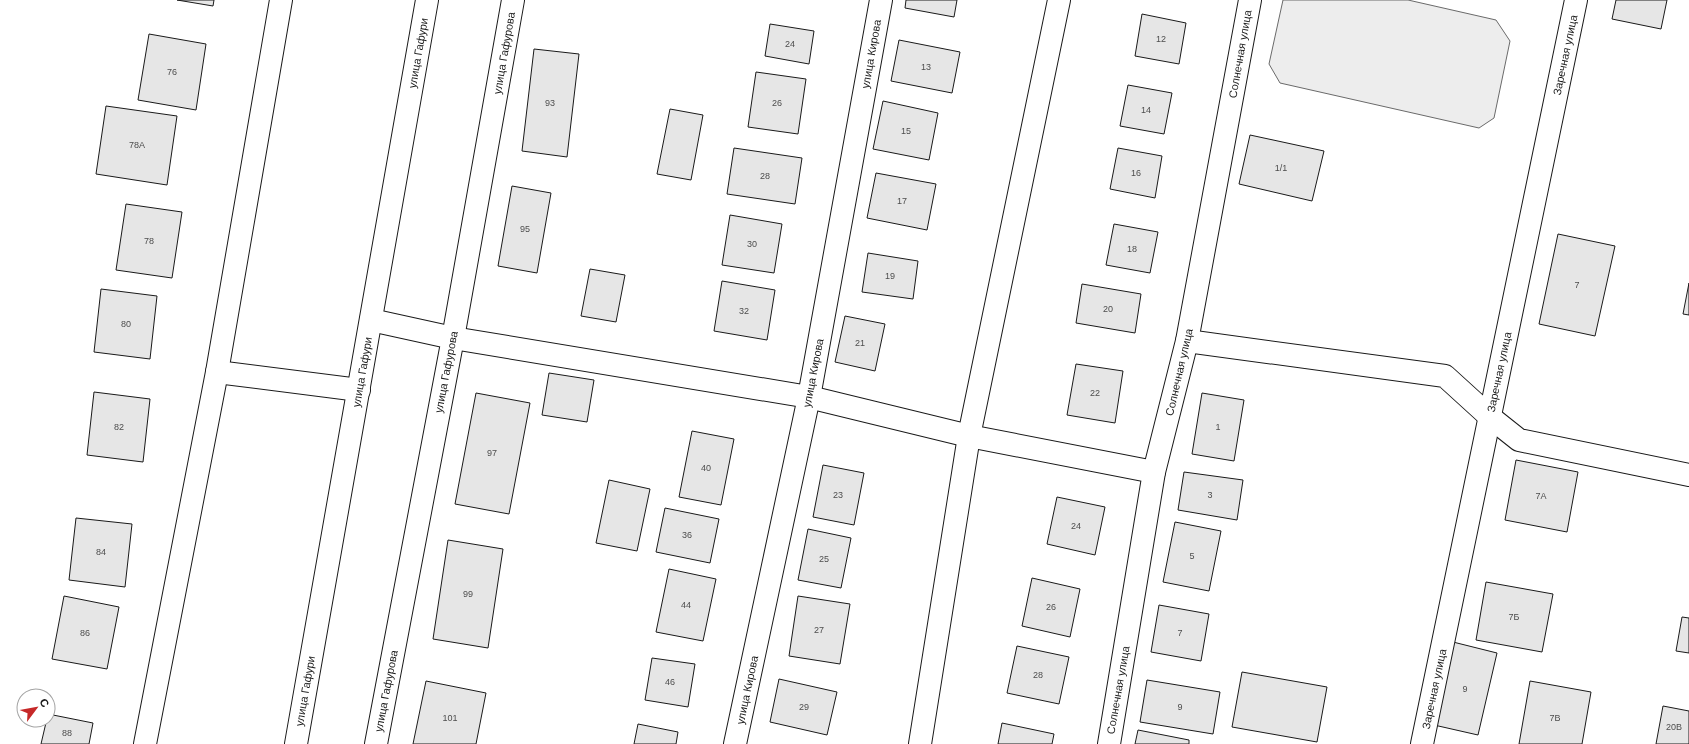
<svg xmlns="http://www.w3.org/2000/svg" width="1689" height="744" viewBox="0 0 1689 744" font-family="Arial,sans-serif">
<style>
.built{fill:#ededed;stroke:#6a6a6a}
.building{fill:#e6e6e6;stroke:#1a1a1a}
.lines{fill:none;stroke-linecap:round;stroke-linejoin:round}
.minor-casing{stroke:#1a1a1a;stroke-width:24}
.major-casing{stroke:#1a1a1a;stroke-width:24}
.minor{stroke:#fff;stroke-width:22}
.major{stroke:#fff;stroke-width:22}
.labels{text-anchor:middle;stroke-width:3;stroke-linejoin:round;paint-order:stroke}
.number-label{font-size:9px;fill:#4d4d4d}
.street-label{font-size:11px;fill:#1a1a1a;stroke:#fff}
</style>
<rect width="100%" height="100%" fill="#fff"/>
<polygon class="built" points="1283,0 1408,0 1496,20 1510,41 1494,118 1479,128 1280,83 1269,64"/>
<g class="building">
<polygon points="177,0 214,0 213,6"/>
<polygon points="906,0 957,0 954,17 905,8"/>
<polygon points="1616,0 1667,0 1661,29 1612,19"/>
<polygon points="1142,14 1186,23 1179,64 1135,56"/>
<polygon points="770,24 814,31 809,64 765,56"/>
<polygon points="149,34 206,44 196,110 138,100"/>
<polygon points="899,40 960,52 952,93 891,81"/>
<polygon points="534,49 579,54 567,157 522,151"/>
<polygon points="756,72 806,79 798,134 748,127"/>
<polygon points="1128,85 1172,93 1164,134 1120,126"/>
<polygon points="883,101 938,113 929,160 873,149"/>
<polygon points="106,106 177,116 167,185 96,174"/>
<polygon points="670,109 703,115 691,180 657,174"/>
<polygon points="1250,135 1324,151 1312,201 1239,184"/>
<polygon points="734,148 802,158 795,204 727,194"/>
<polygon points="1118,148 1162,156 1155,198 1110,189"/>
<polygon points="876,173 936,184 927,230 867,218"/>
<polygon points="512,186 551,193 537,273 498,266"/>
<polygon points="126,204 182,212 172,278 116,270"/>
<polygon points="730,215 782,224 774,273 722,265"/>
<polygon points="1114,224 1158,232 1150,273 1106,265"/>
<polygon points="1558,234 1615,246 1595,336 1539,324"/>
<polygon points="868,253 918,261 913,299 862,292"/>
<polygon points="590,269 625,275 616,322 581,316"/>
<polygon points="722,281 775,290 767,340 714,331"/>
<polygon points="1689,283 1689,315 1683,314"/>
<polygon points="1082,284 1141,294 1135,333 1076,323"/>
<polygon points="101,289 157,296 150,359 94,352"/>
<polygon points="845,316 885,324 875,371 835,362"/>
<polygon points="1076,364 1123,371 1115,423 1067,415"/>
<polygon points="549,373 594,380 587,422 542,415"/>
<polygon points="94,392 150,399 143,462 87,455"/>
<polygon points="476,393 530,403 509,514 455,504"/>
<polygon points="1202,393 1244,400 1234,461 1192,454"/>
<polygon points="692,431 734,439 721,505 679,497"/>
<polygon points="1516,460 1578,472 1567,532 1505,520"/>
<polygon points="823,465 864,473 854,525 813,517"/>
<polygon points="1184,472 1243,480 1237,520 1178,510"/>
<polygon points="609,480 650,489 637,551 596,543"/>
<polygon points="1057,497 1105,507 1095,555 1047,544"/>
<polygon points="665,508 719,519 710,563 656,552"/>
<polygon points="76,518 132,524 125,587 69,580"/>
<polygon points="1175,522 1221,531 1209,591 1163,582"/>
<polygon points="808,529 851,538 841,588 798,580"/>
<polygon points="448,540 503,549 488,648 433,639"/>
<polygon points="669,569 716,579 703,641 656,632"/>
<polygon points="1032,578 1080,589 1070,637 1022,626"/>
<polygon points="1486,582 1553,594 1542,652 1476,640"/>
<polygon points="64,596 119,607 107,669 52,659"/>
<polygon points="798,596 850,604 840,664 789,656"/>
<polygon points="1159,605 1209,614 1201,661 1151,652"/>
<polygon points="1682,617 1689,618 1689,653 1676,651"/>
<polygon points="1453,642 1497,653 1478,735 1434,725"/>
<polygon points="1017,646 1069,657 1059,704 1007,693"/>
<polygon points="652,658 695,664 688,707 645,700"/>
<polygon points="1242,672 1327,687 1317,742 1232,727"/>
<polygon points="779,679 837,692 827,735 770,722"/>
<polygon points="1147,680 1220,692 1213,734 1140,722"/>
<polygon points="426,681 486,693 476,744 413,744"/>
<polygon points="1530,681 1591,692 1582,744 1519,744"/>
<polygon points="1663,706 1689,711 1689,744 1656,744"/>
<polygon points="48,714 93,723 89,744 41,744"/>
<polygon points="1002,723 1054,734 1052,744 998,744"/>
<polygon points="638,724 678,732 676,744 634,744"/>
<polygon points="1138,730 1189,740 1189,744 1135,744"/>
</g>
<g class="lines">
<g class="minor-casing">
<g id="minor">
<polyline points="371,320 453,338 809,397 969,436 1154,472"/>
<polyline points="1187,341 1445,376 1490,417 1519,440 1689,475"/>
<polyline points="217,372 359,390"/>
<polyline points="145,744 217,372 281,0"/>
<polyline points="376,744 453,338 513,0"/>
<polyline points="735,744 809,397 881,0"/>
<polyline points="920,744 969,436 1059,0"/>
<polyline points="1109,744 1154,472 1187,341 1250,0"/>
<polyline points="1422,744 1576,0"/>
</g>
</g>
<g class="major-casing">
<polyline id="major" points="296,744 427,0"/>
</g>
<use href="#minor" class="minor"/>
<use href="#major" class="major"/>
</g>
<g class="labels">
<g class="number-label">
<text x="1161" y="42">12</text>
<text x="790" y="47">24</text>
<text x="926" y="70">13</text>
<text x="172" y="75">76</text>
<text x="550" y="106">93</text>
<text x="777" y="106">26</text>
<text x="1146" y="113">14</text>
<text x="906" y="134">15</text>
<text x="137" y="148">78А</text>
<text x="1281" y="171">1/1</text>
<text x="1136" y="176">16</text>
<text x="765" y="179">28</text>
<text x="902" y="204">17</text>
<text x="525" y="232">95</text>
<text x="149" y="244">78</text>
<text x="752" y="247">30</text>
<text x="1132" y="252">18</text>
<text x="890" y="279">19</text>
<text x="1577" y="288">7</text>
<text x="1108" y="312">20</text>
<text x="744" y="314">32</text>
<text x="126" y="327">80</text>
<text x="860" y="346">21</text>
<text x="1095" y="396">22</text>
<text x="119" y="430">82</text>
<text x="1218" y="430">1</text>
<text x="492" y="456">97</text>
<text x="706" y="471">40</text>
<text x="838" y="498">23</text>
<text x="1210" y="498">3</text>
<text x="1541" y="499">7А</text>
<text x="1076" y="529">24</text>
<text x="687" y="538">36</text>
<text x="101" y="555">84</text>
<text x="1192" y="559">5</text>
<text x="824" y="562">25</text>
<text x="468" y="597">99</text>
<text x="686" y="608">44</text>
<text x="1051" y="610">26</text>
<text x="1514" y="620">7Б</text>
<text x="819" y="633">27</text>
<text x="85" y="636">86</text>
<text x="1180" y="636">7</text>
<text x="1038" y="678">28</text>
<text x="670" y="685">46</text>
<text x="1465" y="692">9</text>
<text x="804" y="710">29</text>
<text x="1180" y="710">9</text>
<text x="450" y="721">101</text>
<text x="1555" y="721">7В</text>
<text x="1674" y="730">20В</text>
<text x="67" y="736">88</text>
</g>
<g class="street-label">
<text transform="translate(418 53) rotate(-80)" y="4">улица Гафури</text>
<text transform="translate(504 53) rotate(-80)" y="4">улица Гафурова</text>
<text transform="translate(871 54) rotate(-80)" y="4">улица Кирова</text>
<text transform="translate(1240 54) rotate(-80)" y="4">Солнечная улица</text>
<text transform="translate(1565 55) rotate(-78)" y="4">Заречная улица</text>
<text transform="translate(362 372) rotate(-80)" y="4">улица Гафури</text>
<text transform="translate(446 372) rotate(-79)" y="4">улица Гафурова</text>
<text transform="translate(1179 372) rotate(-77)" y="4">Солнечная улица</text>
<text transform="translate(1499 372) rotate(-78)" y="4">Заречная улица</text>
<text transform="translate(813 373) rotate(-79)" y="4">улица Кирова</text>
<text transform="translate(1434 689) rotate(-78)" y="4">Заречная улица</text>
<text transform="translate(747 690) rotate(-78)" y="4">улица Кирова</text>
<text transform="translate(1118 690) rotate(-80)" y="4">Солнечная улица</text>
<text transform="translate(305 691) rotate(-80)" y="4">улица Гафури</text>
<text transform="translate(386 691) rotate(-79)" y="4">улица Гафурова</text>
</g>
</g>
<g transform="translate(36 708) rotate(58)"><circle r="19" fill="#ffffff" stroke="#a3a3a3"/>
<path d="M0-3L7 15L0 10L-7 15Z" fill="#c62828"/>
<text y="-6" font-size="11" font-weight="bold" text-anchor="middle" fill="#1a1a1a">С</text>
</g>
</svg>
